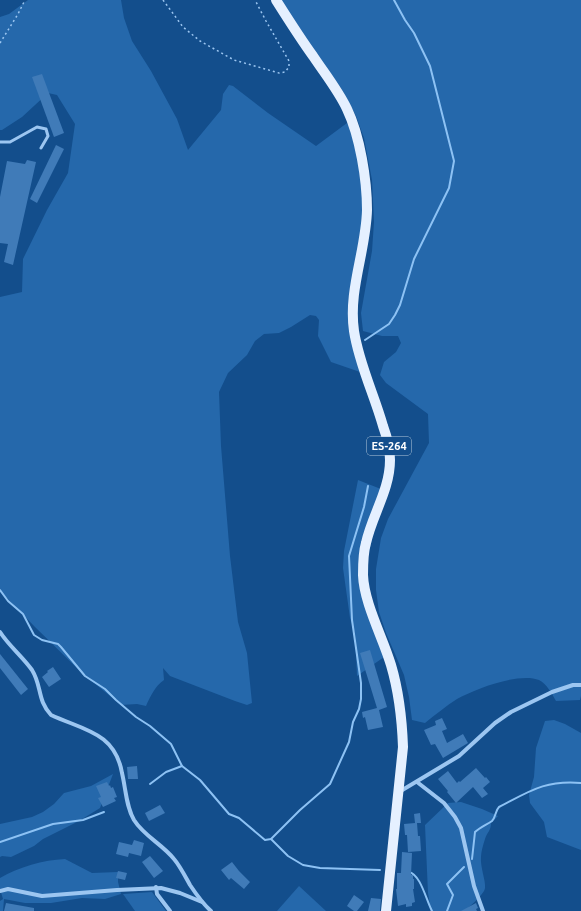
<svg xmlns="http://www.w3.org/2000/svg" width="581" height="911" viewBox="0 0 581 911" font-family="Ubuntu,sans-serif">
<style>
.green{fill:#2568ab}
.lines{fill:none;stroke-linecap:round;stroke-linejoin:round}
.stream{stroke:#8dc2f4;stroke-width:2}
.building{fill:#407bb8}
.path{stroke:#9cc6f1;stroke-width:1.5;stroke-dasharray:2 3;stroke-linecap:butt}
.service{stroke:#9cc6f1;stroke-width:3}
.minor{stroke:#9cc6f1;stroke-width:4}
.primary{stroke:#e5f0ff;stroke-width:10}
.labels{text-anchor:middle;stroke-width:3;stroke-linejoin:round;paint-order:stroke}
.shield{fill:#134e8c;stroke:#b8cadc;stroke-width:1}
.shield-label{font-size:11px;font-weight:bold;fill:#fff}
</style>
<rect width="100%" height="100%" fill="#134e8c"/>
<g class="green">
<path d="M28 0H121L124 18 132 41 151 71 177 119 188 150 221 110 223 94 229 85 233 86 268 113 316 146 347 123 350 128 360 167 363 208 356 276 360 372 331 362 318 336 319 320 316 316 310 315 291 327 279 333 264 334 255 341 247 355 228 373 219 392 221 446 230 556 238 622 247 653 252 703 247 705 235 701 170 676 163 668 164 680C155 686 150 697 146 706L137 704 121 705 82 673 35 627 0 591V297L22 292 23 259 47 210 68 173 75 124 57 95 48 93 22 117 2 130H0V17L9 14Z"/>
<path d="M276 0H581V696L580 700 556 701C552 694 547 684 539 680 519 672 475 689 457 699 446 706 435 715 425 723L412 720 409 697 404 675 386 633 379 612 376 590V569L381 538 388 519 429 443 428 414 386 383 380 375 384 362 396 352 401 343 398 336H382L363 331 361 313 372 251 374 222 372 180 364 138 356 116 341 88Z"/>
<polygon points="358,480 386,491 378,515 365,568 384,657 357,676 355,633 350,618 343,568 344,551"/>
<polygon points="554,720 565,724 581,733 581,850 547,837 544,822 530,803 529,795 534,777 536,748 545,721"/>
<polygon points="113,774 100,808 79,821 43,839 34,846 11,857 2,856 0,857 0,824 32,817 43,812 54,804 64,793 91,786"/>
<path d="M461 802 482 809 498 816 491 823C491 831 487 832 485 839 483 845 481 852 481 857 480 867 486 881 485 888 485 893 468 910 462 911 454 911 440 911 431 911L428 893 425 825 448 803Z"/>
<path d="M65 859 92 873 118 872V882L121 894 105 899 82 898 51 903H25L4 899 3 911H0V901L3 899 0 889V878C19 867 43 860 65 859Z"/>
<polygon points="299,886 326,911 277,911"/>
<polygon points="152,892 166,911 135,911 123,894"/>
</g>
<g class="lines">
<g class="stream">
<polyline points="365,340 389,324 395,315 400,305 414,259 449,188 454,161 430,66 414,33 405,20 394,0"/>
<polyline points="0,590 8,601 23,614 34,635 42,640 58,644 61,647 85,676 105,689 116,700 136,717 150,726 171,744 182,766 200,780 229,814 239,818 265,840 271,839 300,810 330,784 349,742 353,722 359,709 361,699 361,683 352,620 349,556 364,507 368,486"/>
<polyline points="150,784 166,772 182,766"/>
<polyline points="271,839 288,856 303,865 320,868 380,870"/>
<polyline points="0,842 53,824 83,820 104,812"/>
<path d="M472 859 475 832C480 827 486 825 492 821 496 817 495 811 499 807 530 791 545 780 581 783"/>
<path d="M409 872C421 875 426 900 432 911"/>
<polyline points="447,911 453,895 447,884 464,867"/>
</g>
</g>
<g class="building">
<polygon points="42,74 64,133 54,137 32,77"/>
<polygon points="56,145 64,149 37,203 30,199"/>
<polygon points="27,160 36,162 13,265 4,262 8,244 0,243 0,197 7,161 25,164"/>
<polygon points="370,650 387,707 379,710 383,727 368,730 365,717 363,718 362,712 377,708 360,653"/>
<polygon points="0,654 28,689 21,695 0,668"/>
<polygon points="53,667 61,679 49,687 42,677 48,672 47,671"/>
<polygon points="442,718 447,729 442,731 447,743 463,734 468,743 443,758 435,744 431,745 424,730 436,725 435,721"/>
<polygon points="137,766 138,779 128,779 127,767"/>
<polygon points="476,768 485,778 486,777 490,782 483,788 488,794 482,798 473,787 456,803 447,792 448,791 438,779 448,771 457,783 459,781 460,782"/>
<polygon points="107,782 109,786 110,785 111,788 113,787 117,797 114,798 116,801 103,807 98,798 101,797 96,786"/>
<polygon points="160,805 165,813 149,821 145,813"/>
<polygon points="420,813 421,823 417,823 418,836 420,836 421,851 408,852 407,835 405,835 404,824 415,823 414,814"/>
<polygon points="134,840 144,843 141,856 129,853 128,857 116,854 119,842 132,845"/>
<polygon points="402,852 412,853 411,875 413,875 413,879 414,879 414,889 413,889 415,902 412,903 412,906 406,907 406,904 398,906 396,889 397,889 397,873 401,873"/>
<polygon points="150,856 163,871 154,878 142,862"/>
<polygon points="232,862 239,871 250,882 244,889 231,878 229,880 221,870"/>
<polygon points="118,871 127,873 125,880 116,878"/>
<polygon points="354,895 364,902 357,911 354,911 347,906"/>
<polygon points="371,898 381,899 380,911 368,911"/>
<polygon points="6,903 34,908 34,911 4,911"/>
<polygon points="476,903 478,908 476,909 477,911 461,911"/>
</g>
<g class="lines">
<g class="path">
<polyline points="163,0 183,27 200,41 234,60 279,73 285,72 289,67 289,61 266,21 255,0"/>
<polyline points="0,43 18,14 25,0"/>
</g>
<polyline class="service" points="0,142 10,142 37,127 46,129 48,136 41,148"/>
<g class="minor">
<path d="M0 632C9 646 23 657 32 670 42 686 37 700 51 715 83 730 115 732 122 773 126 790 126 806 134 820 144 836 162 844 174 859 180 866 185 876 190 885 196 894 202 903 211 911"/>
<polyline points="417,782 444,803 455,817 461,828 474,886 483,911"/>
<polyline points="399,792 459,756 495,723 511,712 552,692 573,685 581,685"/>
<polyline points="156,887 157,894 170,911"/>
<polyline points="0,891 8,889 42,896 117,890 161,888 180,893 202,902"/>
</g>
<path class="primary" d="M276 0C288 19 300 38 313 56 325 74 338 90 347 109 360 136 367 180 367 210 366 251 348 290 354 331 359 364 374 394 383 426 387 437 390 448 390 460 390 490 372 515 366 543 363 553 363 565 363 575 364 603 383 638 391 665 399 692 402 719 403 747L386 911"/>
</g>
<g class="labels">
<rect class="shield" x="367" y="437" width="44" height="18" rx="3"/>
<g class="shield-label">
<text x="389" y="450">ES-264</text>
</g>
</g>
</svg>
